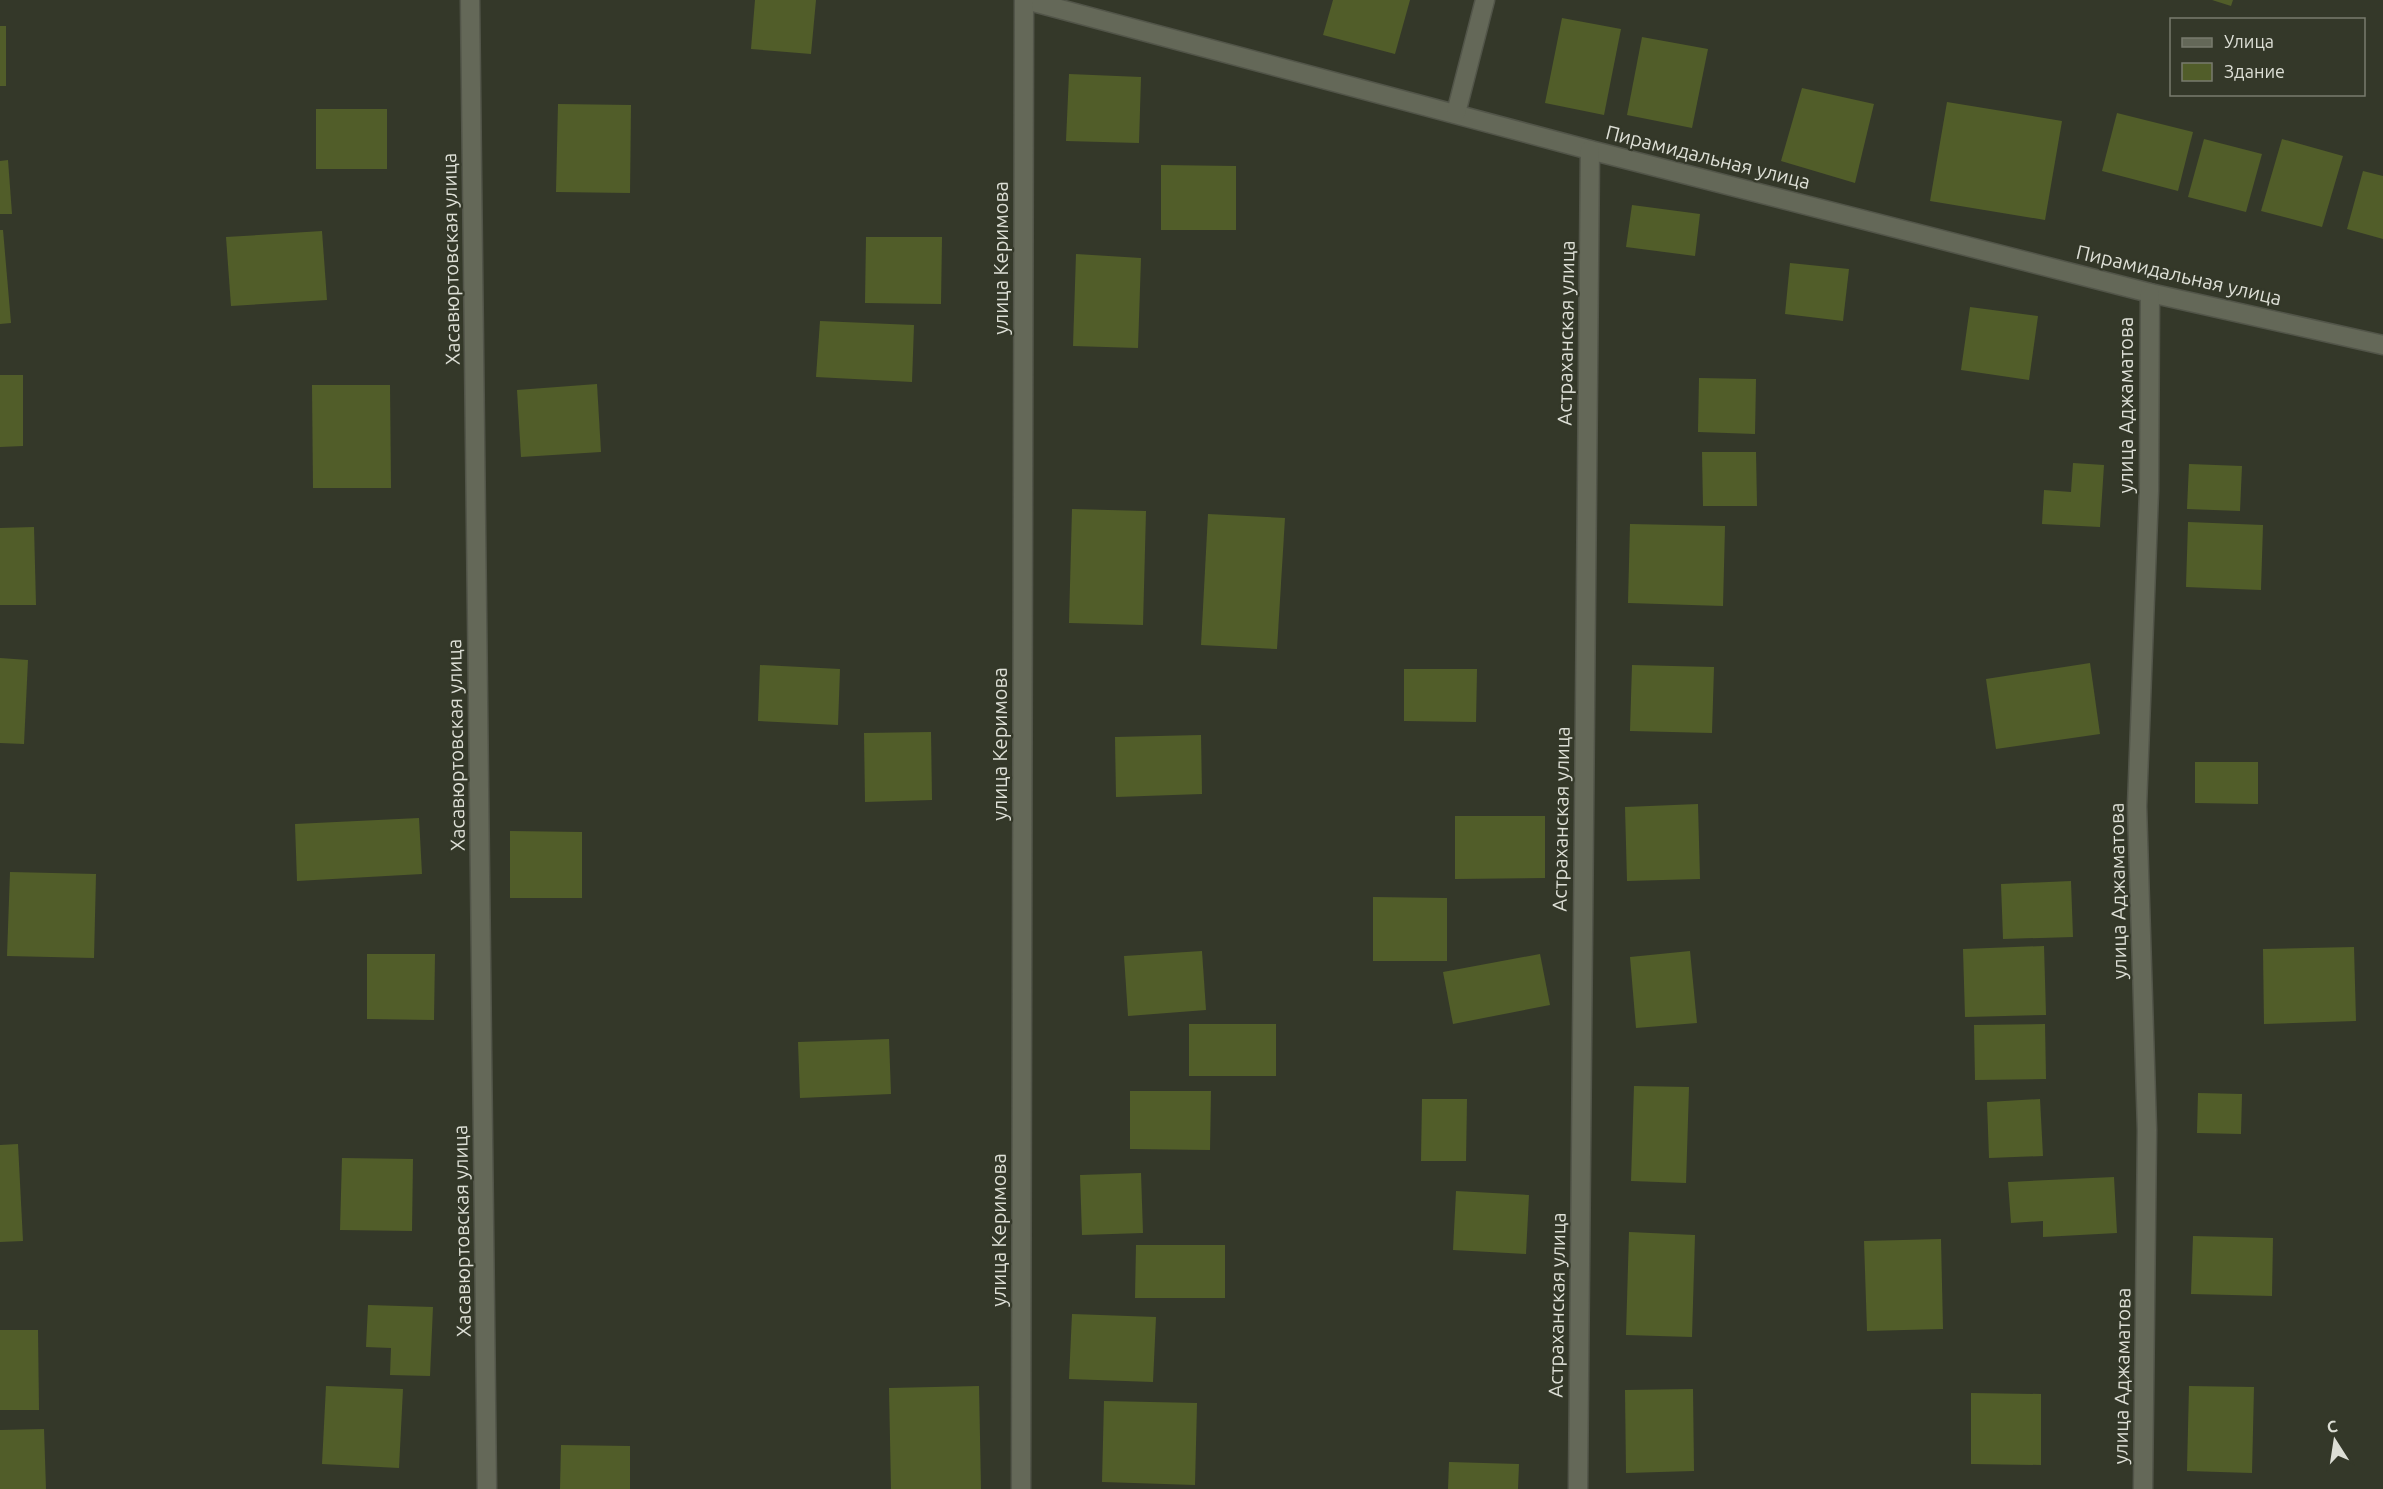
<svg xmlns="http://www.w3.org/2000/svg" width="2383" height="1489" viewBox="0 0 2383 1489" font-family="Ubuntu,sans-serif">
<style>
.building{fill:#515d29}
.lines{fill:none;stroke-linecap:round;stroke-linejoin:round}
.minor-casing{stroke:#525549;stroke-width:21}
.minor{stroke:#646858;stroke-width:18}
.labels{text-anchor:middle;stroke-width:4.5;stroke-linejoin:round;paint-order:stroke}
.street-label{font-size:20px;fill:#dddfd6;stroke:#343829}
</style>
<rect width="100%" height="100%" fill="#343829"/>
<g class="building">
<polygon points="755,0 816,0 811,54 751,49"/>
<polygon points="1333,0 1410,0 1395,54 1323,35"/>
<polygon points="2212,0 2233,0 2231,6"/>
<polygon points="1562,18 1621,29 1604,115 1545,103"/>
<rect x="0" y="26" width="6" height="60"/>
<polygon points="1642,37 1708,49 1692,128 1627,115"/>
<polygon points="1069,74 1141,77 1139,143 1066,141"/>
<polygon points="1802,88 1874,104 1855,183 1781,161"/>
<polygon points="1947,102 2062,121 2045,220 1930,201"/>
<polygon points="558,104 631,105 630,193 556,192"/>
<rect x="316" y="109" width="71" height="60"/>
<polygon points="2117,113 2193,132 2178,191 2102,171"/>
<polygon points="2204,139 2262,154 2246,212 2188,197"/>
<polygon points="2282,139 2343,156 2322,227 2261,211"/>
<polygon points="8,160 12,214 0,214 0,161"/>
<polygon points="1161,165 1236,166 1236,230 1161,230"/>
<polygon points="2363,171 2383,176 2383,239 2347,229"/>
<polygon points="1632,205 1700,214 1695,256 1626,247"/>
<polygon points="0,230 3,230 11,323 0,324"/>
<polygon points="322,231 327,300 231,306 226,237"/>
<polygon points="866,237 942,237 941,304 865,303"/>
<polygon points="1076,254 1141,258 1138,348 1073,346"/>
<polygon points="1790,263 1849,269 1843,321 1785,314"/>
<polygon points="1970,307 2038,316 2029,380 1961,370"/>
<polygon points="820,321 914,325 912,382 816,377"/>
<polygon points="0,375 23,375 23,446 0,447"/>
<polygon points="1699,378 1756,379 1755,434 1698,432"/>
<polygon points="597,384 601,452 521,457 517,390"/>
<polygon points="312,385 390,385 391,488 313,488"/>
<polygon points="1702,452 1756,452 1757,506 1703,506"/>
<polygon points="2073,463 2104,465 2100,527 2042,524 2044,490 2071,492"/>
<polygon points="2189,464 2242,466 2240,511 2187,509"/>
<polygon points="1072,509 1146,511 1143,625 1069,623"/>
<polygon points="1208,514 1285,518 1277,649 1201,645"/>
<polygon points="2188,522 2263,525 2261,590 2186,587"/>
<polygon points="1630,524 1725,526 1723,606 1628,603"/>
<polygon points="34,527 36,605 0,605 0,528"/>
<polygon points="0,658 28,660 24,744 0,743"/>
<polygon points="2090,663 2100,734 1996,749 1986,679"/>
<polygon points="760,665 840,669 838,725 758,721"/>
<polygon points="1632,665 1714,667 1712,733 1630,731"/>
<polygon points="1404,669 1477,669 1476,722 1404,721"/>
<polygon points="931,732 932,800 865,802 864,733"/>
<polygon points="1201,735 1202,794 1116,797 1115,737"/>
<polygon points="2195,762 2258,762 2258,804 2195,803"/>
<polygon points="1698,804 1700,879 1627,881 1625,807"/>
<polygon points="1455,816 1545,816 1545,878 1455,879"/>
<polygon points="419,818 422,874 297,881 295,824"/>
<polygon points="510,831 582,832 582,898 510,898"/>
<polygon points="10,872 96,874 94,958 7,956"/>
<polygon points="2071,881 2073,937 2003,939 2001,884"/>
<polygon points="1373,897 1447,898 1447,961 1373,961"/>
<polygon points="2044,946 2046,1015 1965,1017 1963,949"/>
<polygon points="2354,947 2356,1021 2264,1024 2263,949"/>
<polygon points="1202,951 1206,1010 1128,1016 1124,956"/>
<polygon points="1690,951 1697,1023 1636,1028 1630,957"/>
<polygon points="367,954 435,954 434,1020 367,1019"/>
<polygon points="1540,954 1550,1005 1453,1024 1443,972"/>
<rect x="1189" y="1024" width="87" height="52"/>
<polygon points="2045,1024 2046,1079 1975,1080 1974,1025"/>
<polygon points="889,1039 891,1094 800,1098 798,1042"/>
<polygon points="1634,1086 1689,1087 1686,1183 1631,1181"/>
<polygon points="1130,1091 1211,1091 1210,1150 1130,1149"/>
<polygon points="2198,1093 2242,1094 2241,1134 2197,1133"/>
<polygon points="1422,1099 1467,1099 1466,1161 1421,1161"/>
<polygon points="2040,1099 2043,1156 1989,1158 1987,1102"/>
<polygon points="18,1144 23,1241 0,1242 0,1145"/>
<polygon points="342,1158 413,1159 412,1231 340,1230"/>
<polygon points="1141,1173 1143,1233 1082,1235 1080,1175"/>
<polygon points="2114,1177 2117,1233 2043,1237 2043,1221 2011,1223 2008,1182"/>
<polygon points="1456,1191 1529,1195 1526,1254 1453,1250"/>
<polygon points="1629,1232 1695,1235 1692,1337 1626,1335"/>
<polygon points="2193,1236 2273,1238 2272,1296 2191,1294"/>
<polygon points="1941,1239 1943,1329 1867,1331 1864,1241"/>
<polygon points="1136,1245 1225,1245 1225,1298 1135,1298"/>
<polygon points="368,1305 433,1307 430,1376 390,1375 391,1348 366,1347"/>
<polygon points="1072,1314 1156,1317 1153,1382 1069,1379"/>
<polygon points="0,1330 38,1330 39,1410 0,1410"/>
<polygon points="326,1386 403,1389 399,1468 322,1464"/>
<polygon points="979,1386 981,1489 891,1489 889,1388"/>
<polygon points="2189,1386 2254,1387 2252,1473 2187,1471"/>
<polygon points="1693,1389 1694,1471 1626,1473 1625,1390"/>
<polygon points="1971,1393 2041,1394 2041,1465 1971,1464"/>
<polygon points="1104,1401 1197,1403 1195,1485 1102,1482"/>
<polygon points="44,1429 46,1489 0,1489 0,1430"/>
<polygon points="561,1445 630,1446 630,1489 560,1489"/>
<polygon points="1449,1462 1519,1464 1518,1489 1448,1489"/>
</g>
<g class="lines">
<g class="minor-casing">
<g id="minor">
<polyline points="470,0 487,1489"/>
<polyline points="1026,0 1590,150 2150,293 2383,345"/>
<polyline points="1456,113 1485,0"/>
<polyline points="1021,1489 1024,0"/>
<polyline points="1578,1489 1590,150"/>
<polyline points="2143,1489 2147,1130 2137,806 2149,491 2150,293"/>
</g>
</g>
<use href="#minor" class="minor"/>
</g>
<g class="labels">
<g class="street-label">
<text transform="translate(1708 157) rotate(14)" y="7">Пирамидальная улица</text>
<text transform="translate(1001 258) rotate(-90)" y="7">улица Керимова</text>
<text transform="translate(451 259) rotate(-91)" y="7">Хасавюртовская улица</text>
<text transform="translate(2179 275) rotate(13)" y="7">Пирамидальная улица</text>
<text transform="translate(1566 333) rotate(-89)" y="7">Астраханская улица</text>
<text transform="translate(2126 405) rotate(-90)" y="7">улица Аджаматова</text>
<text transform="translate(1000 744) rotate(-90)" y="7">улица Керимова</text>
<text transform="translate(456 745) rotate(-91)" y="7">Хасавюртовская улица</text>
<text transform="translate(1561 819) rotate(-89)" y="7">Астраханская улица</text>
<text transform="translate(2118 891) rotate(-91)" y="7">улица Аджаматова</text>
<text transform="translate(999 1230) rotate(-90)" y="7">улица Керимова</text>
<text transform="translate(462 1231) rotate(-91)" y="7">Хасавюртовская улица</text>
<text transform="translate(1557 1305) rotate(-89)" y="7">Астраханская улица</text>
<text transform="translate(2122 1376) rotate(-89)" y="7">улица Аджаматова</text>
</g>
</g>
<rect x="2170" y="18" width="195" height="78" fill="#343829" stroke="#787b6e" stroke-width="1.5"/>
<rect x="2182" y="38" width="30" height="9" fill="#646858" stroke="#787b6e" stroke-width="1.5"/>
<text x="2224" y="48" font-size="18" fill="#dddfd6">Улица</text>
<rect x="2182" y="63" width="30" height="18" fill="#515d29" stroke="#787b6e" stroke-width="1.5"/>
<text x="2224" y="78" font-size="18" fill="#dddfd6">Здание</text>
<g transform="translate(2335 1441) rotate(348)" stroke="#343829" stroke-width="4.5" paint-order="stroke">
<path d="M0-4.5L10 22L0 15L-10 22Z" fill="#dddfd6"/>
<text y="-9" font-size="16" font-weight="bold" text-anchor="middle" fill="#dddfd6">С</text>
</g>
</svg>
